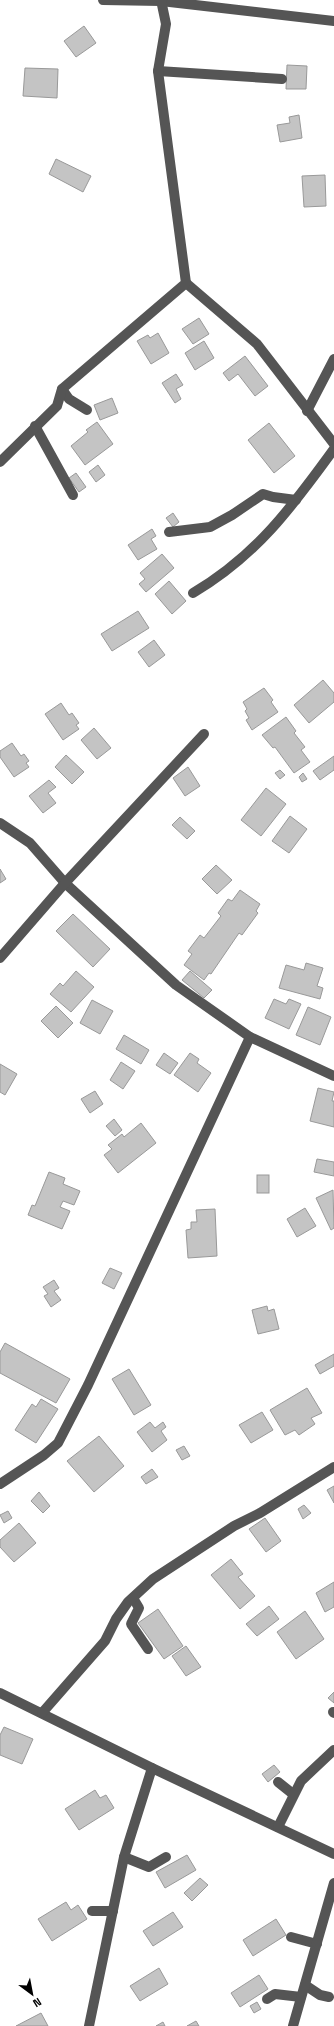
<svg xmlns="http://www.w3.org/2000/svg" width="334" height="2026" viewBox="0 0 334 2026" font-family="'Space Grotesk',sans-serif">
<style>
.building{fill:#c4c4c4;stroke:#999}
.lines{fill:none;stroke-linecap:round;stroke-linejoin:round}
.minor{stroke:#555;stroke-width:10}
</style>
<rect width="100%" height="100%" fill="#fff"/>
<g class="building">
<polygon points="84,26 96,43 76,57 64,41"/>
<polygon points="287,65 307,66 306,89 286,89"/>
<polygon points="25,68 58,69 57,98 23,96"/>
<polygon points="299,115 302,138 280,142 277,125 290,123 289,117"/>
<polygon points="56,159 91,176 83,192 49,174"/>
<polygon points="325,175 326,206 304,207 302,176"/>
<polygon points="199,318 209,334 193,344 182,329"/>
<polygon points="158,333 169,353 151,364 137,341 148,335 150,338"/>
<polygon points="204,341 214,358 195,370 185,353"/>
<polygon points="245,356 268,386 255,396 238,374 229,381 223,373"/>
<polygon points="176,374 183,385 176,389 181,399 175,403 162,383"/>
<polygon points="112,398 118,413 100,420 94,405"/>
<polygon points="97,422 113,444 85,465 71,446 88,432 86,430"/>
<polygon points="269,423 295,456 274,473 248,440"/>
<polygon points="98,465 105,475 96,482 89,472"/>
<polygon points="76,473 86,487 79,492 69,478"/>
<polygon points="173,513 179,522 173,527 166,518"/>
<polygon points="152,529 156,536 151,539 157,549 138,560 128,545"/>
<polygon points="162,554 174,568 146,592 139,584 145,579 140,573"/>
<polygon points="169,581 186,601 172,614 155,594"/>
<polygon points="138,611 149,628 112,651 101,634"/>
<polygon points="154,640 165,655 149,667 138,652"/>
<polygon points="323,680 334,693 334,702 309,723 294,705"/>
<polygon points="264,688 273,700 271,702 278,712 252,730 246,720 249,718 245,711 247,709 243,702"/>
<polygon points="61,703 69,715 72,713 79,723 76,725 79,729 63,740 45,714"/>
<polygon points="286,717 296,731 294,733 305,747 301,750 310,762 294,773 275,747 273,748 262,735"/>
<polygon points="94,728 111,748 97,759 81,740"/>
<polygon points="12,743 21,756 24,754 29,761 26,763 29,767 14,777 0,757 0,751"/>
<polygon points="66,755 84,772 72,784 55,767"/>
<polygon points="334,756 334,770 320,780 313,771"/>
<polygon points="188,767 200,786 185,796 173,778"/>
<polygon points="280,770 285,775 280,779 275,773"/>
<polygon points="303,773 307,779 302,782 299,777"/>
<polygon points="49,780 56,787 48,793 56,803 43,813 29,796"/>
<polygon points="266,788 286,804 261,836 241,820"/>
<polygon points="290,816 307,829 289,853 272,841"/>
<polygon points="180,817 195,831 187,839 172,825"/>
<polygon points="216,865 232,880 217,894 202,879"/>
<polygon points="0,869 6,879 0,883"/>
<polygon points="240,890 260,904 256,911 258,913 242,935 239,933 211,974 209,973 204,980 184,965 192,954 188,951 200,935 204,938 221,916 218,913 228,899 232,901"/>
<polygon points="73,914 110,949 93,967 56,931"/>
<polygon points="306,963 323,968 317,986 323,988 320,999 279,988 286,965 304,970"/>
<polygon points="76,971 94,987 71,1012 50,994 60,983 63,986"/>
<polygon points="190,971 212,990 204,998 182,980"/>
<polygon points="274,999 286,1004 289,999 301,1004 289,1029 265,1018"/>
<polygon points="92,1000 113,1011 100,1034 80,1023"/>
<polygon points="56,1006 73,1023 58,1038 41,1021"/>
<polygon points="308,1007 331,1017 320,1045 296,1035"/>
<polygon points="124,1035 149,1050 141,1064 116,1049"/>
<polygon points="164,1053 178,1063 170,1074 156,1065"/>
<polygon points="190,1053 199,1059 197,1063 211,1073 198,1092 174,1075"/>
<polygon points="121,1062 135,1071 123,1089 110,1080"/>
<polygon points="0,1064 17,1074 5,1095 0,1092"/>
<polygon points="318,1088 334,1092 332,1101 334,1101 334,1127 310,1121"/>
<polygon points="95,1091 103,1104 90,1113 81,1099"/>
<polygon points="114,1119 122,1130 115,1136 106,1126"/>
<polygon points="141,1123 156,1143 118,1173 104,1155 112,1149 108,1145 122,1134 124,1137"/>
<polygon points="317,1159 334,1162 334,1176 314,1172"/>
<polygon points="49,1172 65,1178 63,1184 80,1191 74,1205 63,1201 60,1207 70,1211 62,1229 28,1215 32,1205 35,1206"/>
<rect x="257" y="1175" width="12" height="18"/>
<polygon points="333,1190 334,1228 331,1230 316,1198"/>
<polygon points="305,1208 316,1226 297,1237 287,1219"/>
<polygon points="215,1209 217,1256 188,1258 186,1230 191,1229 191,1222 197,1222 196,1210"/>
<polygon points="110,1268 122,1273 114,1289 102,1283"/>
<polygon points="54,1280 59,1288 54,1291 61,1300 51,1307 44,1296 48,1294 43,1287"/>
<polygon points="267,1306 268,1311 274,1309 279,1329 258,1334 252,1310"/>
<polygon points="5,1343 70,1379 56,1403 0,1373 0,1352"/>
<polygon points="334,1354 334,1366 320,1374 315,1365"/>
<polygon points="129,1369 151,1405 134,1415 112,1379"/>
<polygon points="307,1388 322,1413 311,1418 315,1424 299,1435 295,1430 285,1435 270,1410"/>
<polygon points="41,1399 58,1409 36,1443 15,1430 32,1404 36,1407"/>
<polygon points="262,1412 273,1430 251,1443 239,1425"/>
<polygon points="150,1422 155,1428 163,1422 166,1427 161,1431 167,1440 152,1452 137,1432"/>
<polygon points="99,1436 124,1466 94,1492 67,1461"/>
<polygon points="184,1446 190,1456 182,1460 176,1450"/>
<polygon points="152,1469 158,1477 146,1484 141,1477"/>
<polygon points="334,1486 334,1503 327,1490"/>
<polygon points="39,1492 50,1506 43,1513 31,1501"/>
<polygon points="304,1505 311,1513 303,1519 298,1509"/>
<polygon points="8,1511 12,1518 4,1523 0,1515"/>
<polygon points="265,1518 281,1541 266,1552 249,1529"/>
<polygon points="19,1523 36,1543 14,1562 0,1547 0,1540"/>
<polygon points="231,1559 243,1574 238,1577 255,1596 240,1609 211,1575"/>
<polygon points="334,1582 334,1607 325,1612 316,1593"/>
<polygon points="269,1606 279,1619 257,1636 246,1624"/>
<polygon points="158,1609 183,1646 164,1659 138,1623"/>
<polygon points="305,1611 324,1639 296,1659 277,1632"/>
<polygon points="186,1646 201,1667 186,1676 172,1656"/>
<polygon points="334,1692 334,1703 328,1698"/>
<polygon points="4,1727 33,1739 22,1764 0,1755 0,1735"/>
<polygon points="274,1765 280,1772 268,1782 262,1774"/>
<polygon points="95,1790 100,1798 106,1795 114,1808 79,1830 65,1809"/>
<polygon points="187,1855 196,1870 165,1888 156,1872"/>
<polygon points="200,1878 208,1885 192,1901 184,1893"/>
<polygon points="66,1902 71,1910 78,1905 87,1919 52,1941 38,1919"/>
<polygon points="173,1912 183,1927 153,1946 143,1931"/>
<polygon points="276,1919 286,1935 253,1956 243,1940"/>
<polygon points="159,1968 168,1984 140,2001 130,1986"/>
<polygon points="259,1975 268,1989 240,2007 231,1993"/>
<polygon points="257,2002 261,2009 254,2013 250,2006"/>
<polygon points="41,2013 48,2026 16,2026"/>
<polygon points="196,2021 199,2026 187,2026"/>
<polygon points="163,2022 165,2026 156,2026"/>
</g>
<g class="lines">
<g class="minor">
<polyline points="103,0 161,1 334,21"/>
<polyline points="158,71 282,79"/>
<polyline points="186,283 257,344 334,444"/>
<polyline points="62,389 69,399 87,410"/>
<polyline points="307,411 334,359"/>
<polyline points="35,426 73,495"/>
<polyline points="0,462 57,406 62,389 186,283 158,71 166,24 161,0"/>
<polyline points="169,532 210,527 232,515 263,494 273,497 296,500"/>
<path d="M193 593C256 556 292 507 334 449"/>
<polyline points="0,823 30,843 65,883 176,985 250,1037"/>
<polyline points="0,958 65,883 204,734"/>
<polyline points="0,1484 44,1455 58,1443 88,1385 250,1037 334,1076"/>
<polyline points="133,1598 139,1608 131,1624 148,1649"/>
<polyline points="0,1693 152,1768 334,1854"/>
<polyline points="333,1712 334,1713"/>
<polyline points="42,1713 105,1641 116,1619 128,1602 153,1579 234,1526 260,1513 334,1467"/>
<polyline points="278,1782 293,1794"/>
<polyline points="278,1827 301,1781 334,1750"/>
<polyline points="124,1857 149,1867 166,1857"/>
<polyline points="92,1911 113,1911"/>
<polyline points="291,1937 317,1944"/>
<polyline points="305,1985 320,1995 329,1997"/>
<polyline points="267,1999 275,1994 301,1997"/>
<polyline points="89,2026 124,1857 152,1768"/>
<polyline points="293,2026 334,1883"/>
</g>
</g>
<g transform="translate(32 1994) rotate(148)" stroke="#ffffff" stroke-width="3" paint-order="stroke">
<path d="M0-3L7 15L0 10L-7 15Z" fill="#000000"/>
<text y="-6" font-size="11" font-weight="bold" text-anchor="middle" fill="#000000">N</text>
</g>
</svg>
